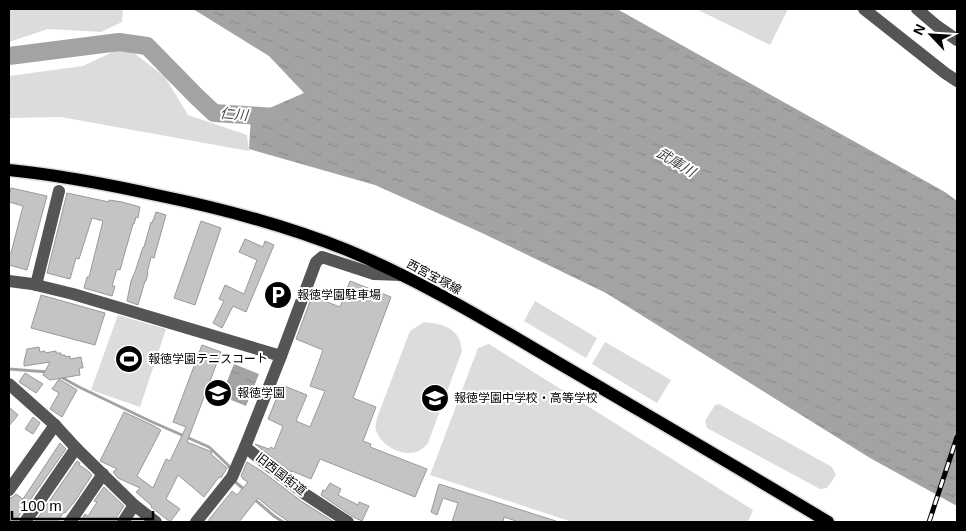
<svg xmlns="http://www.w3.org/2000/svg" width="966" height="531" viewBox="0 0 966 531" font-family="Arial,'Noto Sans JP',sans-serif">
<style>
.green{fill:#dcdcdc}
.water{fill:url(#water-ripples)}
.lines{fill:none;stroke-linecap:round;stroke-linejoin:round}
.stream{stroke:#a3a3a3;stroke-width:3}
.river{stroke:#a3a3a3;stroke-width:18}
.building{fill:#c4c4c4;stroke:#999}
.major-casing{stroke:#dbdbdb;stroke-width:15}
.minor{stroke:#555;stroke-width:12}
.major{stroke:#000;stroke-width:12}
.rail-casing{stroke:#000;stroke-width:5}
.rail{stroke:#fff;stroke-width:3;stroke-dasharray:9;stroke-linecap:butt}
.labels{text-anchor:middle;stroke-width:4;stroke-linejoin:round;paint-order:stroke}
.street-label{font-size:12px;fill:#000;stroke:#fff}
.poi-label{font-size:12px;fill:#000;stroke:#fff;text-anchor:start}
.water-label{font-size:14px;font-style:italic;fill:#444;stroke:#fff}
</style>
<defs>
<pattern id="water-ripples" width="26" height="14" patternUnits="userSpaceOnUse" patternTransform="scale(1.25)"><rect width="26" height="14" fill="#a3a3a3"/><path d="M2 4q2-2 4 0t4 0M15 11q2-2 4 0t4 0" fill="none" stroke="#8b8b8b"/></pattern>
</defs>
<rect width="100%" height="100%" fill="#fff"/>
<g class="green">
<polygon points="9,9 123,9 122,22 101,32 48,29 9,42"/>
<polygon points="696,9 788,9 770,45"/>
<polygon points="121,48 134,53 165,77 188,115 247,135 249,151 61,117 9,118 9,76 83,66"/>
<polygon points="535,301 597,338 586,358 524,321"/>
<polygon points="118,315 166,329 140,407 91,390"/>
<path d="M424 322C444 324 460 328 462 351L428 443C426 446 422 449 419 451 403 458 381 446 376 430 375 427 376 422 377 418L410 331Z"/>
<polygon points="605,342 671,380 657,403 592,364"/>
<polygon points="489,344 753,510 748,522 572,522 430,475 478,348"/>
<polygon points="719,404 832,467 836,475 827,488 820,489 707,428 705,421 715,405"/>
</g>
<g class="water">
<polygon points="193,9 617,9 945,192 957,201 957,506 870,458 606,293 482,233 375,185 249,149 251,116 304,93 269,56"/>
<polygon points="234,364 259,374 246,406 221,396"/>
</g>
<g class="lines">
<g class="stream">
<polyline points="9,369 48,372"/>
<polyline points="61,377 79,387 150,421 209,447 228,465 231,470"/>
<polyline points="234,481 245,490"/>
<polyline points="253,498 274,516 283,522"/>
</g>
<polyline class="river" points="9,56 119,42 147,46 196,96 214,113 275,117"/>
</g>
<g class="building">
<polygon points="11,188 47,196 27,270 9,265 9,252 11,253 23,206 9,202 9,197"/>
<polygon points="67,193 109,202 109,200 122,202 140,207 138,218 136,217 134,224 133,224 120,270 117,269 112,286 115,286 112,296 84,288 87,277 89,277 103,221 92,218 79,259 76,258 70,279 47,273"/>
<polygon points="156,212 166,215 154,258 151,257 147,273 148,273 146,281 145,281 138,305 127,301 131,281 135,272 143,247 144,247 151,222 152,223"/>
<polygon points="201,221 221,228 195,305 174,298"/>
<polygon points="245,239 263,247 265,241 274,245 246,312 233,306 222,328 213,323 224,301 219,299 225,285 244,294 257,260 239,252"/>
<polygon points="350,281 391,297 353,398 376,407 363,441 371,444 370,447 427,469 415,497 320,459 311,479 292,471 291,472 255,444 269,449 271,447 274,449 283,426 268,419 282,385 307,395 296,421 310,427 325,391 310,386 323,350 296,339 312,296 340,307"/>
<polygon points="41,295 105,313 95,345 31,328"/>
<polygon points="202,345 221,352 187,442 212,452 211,454 227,468 221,478 219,477 204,497 178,475 166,499 180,509 170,522 151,507 152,506 136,492 140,488 118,478 113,472 117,469 100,461 124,412 154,426 161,430 137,476 153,488 166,459 170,461 186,427 173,422"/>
<polygon points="39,347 40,352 45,351 45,353 56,351 56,353 61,353 61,355 65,355 65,357 70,356 70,359 81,357 83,368 79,368 80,375 50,380 43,375 50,362 24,366 24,362 27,349"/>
<polygon points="25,373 43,384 36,393 19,382"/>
<polygon points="59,379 77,390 62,417 50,409 59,393 52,389"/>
<polygon points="9,407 18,415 9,426"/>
<polygon points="33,417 40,423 33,434 25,429"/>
<polygon points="60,443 66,449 18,517 17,522 9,522 9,498 13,497 16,494 23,499"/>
<polygon points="77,461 80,463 79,465 87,470 92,475 75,501 65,513 64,512 57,522 35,522"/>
<polygon points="247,462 263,472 301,501 334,522 289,522 272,510 258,498 239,522 207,522 232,491 237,495 248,482 243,479 241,476"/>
<polygon points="330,483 341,489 338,495 358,505 359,502 369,506 362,521 355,518 321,495 323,490 325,491"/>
<polygon points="439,484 556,521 555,522 519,522 504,517 503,522 452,522 458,503 443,498 437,515 431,512"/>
<polygon points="104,487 124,506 116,518 115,522 80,522 85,514 88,516 97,502 94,501"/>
</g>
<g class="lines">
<g class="major-casing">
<path id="major" d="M9 170C60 175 111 185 161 196 224 209 287 226 347 250 427 283 500 329 574 372 659 422 744 471 828 522"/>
</g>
<g class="minor">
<polyline points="864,9 945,73 957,81"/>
<polyline points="917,9 937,26 957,40"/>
<polyline points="9,281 32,284 73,294 281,356"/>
<polyline points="36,285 59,191"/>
<polyline points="9,384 55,425 76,448 134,505 156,522"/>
<polyline points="9,490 55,425"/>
<polyline points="25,522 76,448"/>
<polyline points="70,522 103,474"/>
<polyline points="123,522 134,505"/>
<polyline points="196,522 232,477 245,447"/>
<polyline points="348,522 305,494 245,447 281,356 316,262 322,257 374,274 402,275"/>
</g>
<use href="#major" class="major"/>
<g class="rail-casing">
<polyline id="rail" points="929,522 957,437"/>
</g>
<use href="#rail" class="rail"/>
</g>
<defs>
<g id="parking-disc" transform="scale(1.4375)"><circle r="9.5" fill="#000" stroke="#fff"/><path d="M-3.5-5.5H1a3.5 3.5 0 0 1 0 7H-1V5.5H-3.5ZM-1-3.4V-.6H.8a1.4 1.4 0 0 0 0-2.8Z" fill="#fff"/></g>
<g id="stadium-disc" transform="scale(1.4375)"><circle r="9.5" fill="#000" stroke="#fff"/><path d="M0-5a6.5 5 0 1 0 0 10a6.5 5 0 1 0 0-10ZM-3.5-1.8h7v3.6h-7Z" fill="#fff"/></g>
<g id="school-disc" transform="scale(1.4375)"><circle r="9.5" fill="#000" stroke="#fff"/><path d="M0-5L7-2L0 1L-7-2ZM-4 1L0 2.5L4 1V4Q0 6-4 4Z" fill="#fff"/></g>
</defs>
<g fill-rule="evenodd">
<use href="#parking-disc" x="278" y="295"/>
<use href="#stadium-disc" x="129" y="359"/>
<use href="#school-disc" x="218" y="393"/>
<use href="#school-disc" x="435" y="398"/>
</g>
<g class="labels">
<g class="street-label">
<text transform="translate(434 277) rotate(28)" y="4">西宮宝塚線</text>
<text transform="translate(281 474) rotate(38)" y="4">旧西国街道</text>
</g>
<g class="poi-label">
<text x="297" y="299">報徳学園駐車場</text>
<text x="148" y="363">報徳学園テニスコート</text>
<text x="237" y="397">報徳学園</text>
<text x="454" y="402">報徳学園中学校・高等学校</text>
</g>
<g class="water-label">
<text transform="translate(234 114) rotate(5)" y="5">仁川</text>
<text transform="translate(676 162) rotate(31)" y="5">武庫川</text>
</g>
</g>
<rect width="966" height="531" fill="none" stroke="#000000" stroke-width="20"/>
<g transform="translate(931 35) rotate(295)" stroke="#ffffff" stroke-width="4" paint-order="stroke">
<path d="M0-4L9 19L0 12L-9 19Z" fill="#000000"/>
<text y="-8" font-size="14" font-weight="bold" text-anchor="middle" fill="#000000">N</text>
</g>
<path d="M12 511v8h141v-8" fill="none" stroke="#000000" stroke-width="2.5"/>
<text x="20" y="511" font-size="15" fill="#000000" stroke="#ffffff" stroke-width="4" paint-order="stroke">100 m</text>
</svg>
